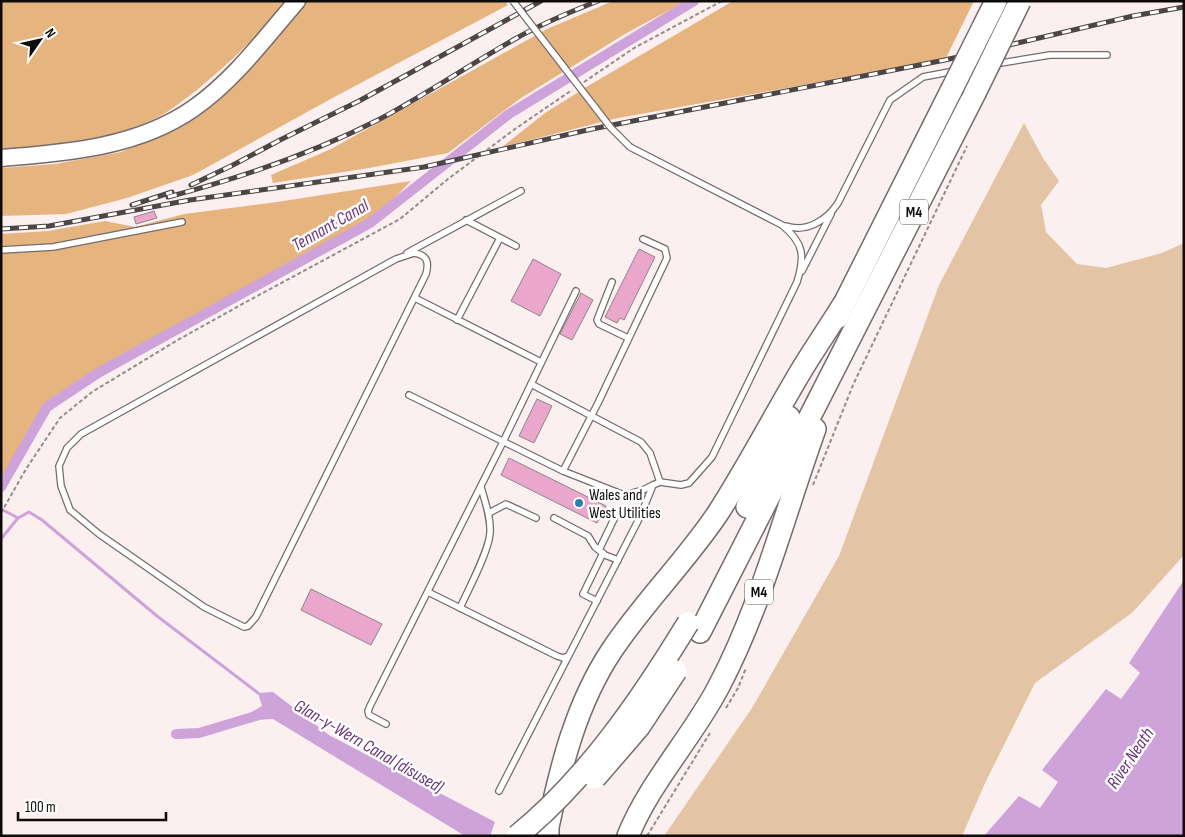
<svg xmlns="http://www.w3.org/2000/svg" width="1185" height="837" viewBox="0 0 1185 837" font-family="'Sofia Sans Condensed',sans-serif">
<style>
.green{fill:#e3c4a4}
.forest{fill:#e6b47f}
.water{fill:#cea3da}
.lines{fill:none;stroke-linecap:round;stroke-linejoin:round}
.stream{stroke:#cea3da;stroke-width:3}
.canal{stroke:#cea3da;stroke-width:10}
.building{fill:#eaa7cb;stroke:#8e8589}
.service-casing{stroke:#756b6c;stroke-width:8}
.secondary-casing{stroke:#756b6c;stroke-width:19}
.motorway-casing{stroke:#756b6c;stroke-width:24}
.path{stroke:#948c8c;stroke-width:2;stroke-dasharray:4 2.5;stroke-linecap:butt}
.service{stroke:#fff;stroke-width:5.5}
.secondary{stroke:#fff;stroke-width:16}
.motorway{stroke:#fff;stroke-width:21}
.rail-casing{stroke:#4c4647;stroke-width:5}
.rail{stroke:#fff;stroke-width:3;stroke-dasharray:9;stroke-linecap:butt}
.service-bridge-casing{stroke:#756b6c;stroke-width:8;stroke-linecap:butt}
.motorway-bridge-casing{stroke:#756b6c;stroke-width:24;stroke-linecap:butt}
.service-bridge{stroke:#fff;stroke-width:5.5}
.motorway-bridge{stroke:#fff;stroke-width:21}
.poi-dot{fill:#2881af;stroke:#fff;stroke-width:2}
.labels{text-anchor:middle;stroke-width:5;stroke-linejoin:round;paint-order:stroke}
.shield{fill:#fff;stroke:#565454;stroke-width:1}
.shield-label{font-size:15px;font-weight:bold;fill:#0e0b0b}
.poi-label{font-size:16px;fill:#0e0b0b;stroke:#fff;text-anchor:start}
.water-label{font-size:18px;font-style:italic;fill:#693578;stroke:#fff}
</style>
<rect width="100%" height="100%" fill="#fbeff0"/>
<polygon class="green" points="1024,123 1043,158 1059,181 1041,205 1046,232 1077,264 1106,268 1162,253 1184,243 1184,555 1133,612 1035,683 986,781 962,836 664,836 752,708 839,556 939,285"/>
<g class="forest">
<path d="M1 1H289C254 40 208 85 164 114 153 121 124 132 111 136 75 145 38 146 1 150Z"/>
<polygon points="305,1 505,1 508,5 338,95 193,175 127,198 66,214 1,216 1,168 55,164 121,152 158,137 194,116 254,60"/>
<polygon points="613,1 686,1 625,34 521,98 448,153 369,168 273,183 271,175 331,149 547,29"/>
<polygon points="733,1 974,1 945,60 618,118 502,147 545,113 588,86"/>
<polygon points="411,181 370,223 98,373 47,407 1,487 1,234 48,231 105,221 135,227 184,214 277,202"/>
</g>
<g class="water">
<polygon points="1184,580 1184,836 984,836 1019,796 1040,808 1058,782 1042,770 1106,689 1121,699 1140,673 1129,663"/>
<polygon points="273,692 329,735 495,822 490,836 465,836 273,719 256,720 250,723 246,719 248,714 262,706 258,693"/>
</g>
<g class="lines">
<g class="stream">
<polyline points="1,509 18,518"/>
<polyline points="1,539 18,518 29,512 42,520 157,616 258,693"/>
</g>
<g class="canal">
<polyline points="1,487 47,407 98,373 370,223 509,114 694,1"/>
<polyline points="176,734 199,733 259,715"/>
</g>
</g>
<g class="building">
<polygon points="154,211 157,218 136,224 134,217"/>
<polygon points="639,249 655,257 624,320 620,318 617,323 605,317"/>
<polygon points="533,259 561,274 540,316 511,301"/>
<polygon points="581,293 593,300 572,340 560,334"/>
<polygon points="537,399 552,406 534,443 519,436"/>
<polygon points="509,458 606,506 597,523 501,475"/>
<polygon points="311,589 382,624 371,645 301,610"/>
</g>
<g class="lines">
<g class="service-casing">
<g id="service">
<polyline points="995,64 1050,55 1107,55"/>
<polyline points="466,220 516,246"/>
<path d="M786 226C807 233 827 220 838 203L890 100 923 77 954 71"/>
<polyline points="1,250 53,247 182,222"/>
<polyline points="407,253 521,191"/>
<path d="M414 253C428 255 429 263 426 274L256 617 248 626 244 627 204 607 99 534 70 510 61 486 59 466 67 448 81 434 385 265 396 259Z"/>
<polyline points="802,271 831,214"/>
<polyline points="612,282 597,320 599,324 628,338"/>
<polyline points="415,298 541,362"/>
<polyline points="457,320 500,238"/>
<polyline points="531,384 641,442 650,453 660,482"/>
<polyline points="409,395 563,471 624,495 643,490 653,485"/>
<polyline points="563,471 598,403 667,258 665,249 643,239"/>
<polyline points="489,513 506,504 536,518"/>
<polyline points="554,518 588,536 595,547 605,555 618,560"/>
<polyline points="599,550 614,519"/>
<polyline points="428,592 557,656 563,658 568,656"/>
<polyline points="597,601 583,594 603,553"/>
<path d="M460 608C468 590 489 551 490 533 491 517 485 502 481 487"/>
<polyline points="386,724 369,715 368,711 370,706 503,442 576,291"/>
<path d="M499 791 640 517 653 485 660 482 681 485 689 483 712 457 797 282C805 256 804 243 782 225L630 147"/>
</g>
</g>
<g class="secondary-casing">
<path id="secondary" d="M1 158C67 153 139 147 194 108 234 80 265 38 297 1"/>
</g>
<g class="motorway-casing">
<g id="motorway">
<polyline points="837,318 951,91"/>
<polyline points="747,507 789,417"/>
<polyline points="700,632 975,93"/>
<path d="M548 836V827C561 766 576 704 612 650 644 602 686 561 718 513 749 465 775 414 804 366 817 345 830 326 843 305"/>
<path d="M628 836C650 782 691 739 718 688 761 607 784 515 815 429"/>
</g>
</g>
<g class="path">
<polyline points="584,82 634,48 722,1"/>
<polyline points="813,485 853,385 967,146"/>
<polyline points="1,513 26,469 60,418 92,392 176,341 246,302 400,219 448,179 515,129 572,90"/>
<polyline points="726,708 738,688 746,668"/>
<polyline points="647,836 710,733"/>
</g>
<use href="#service" class="service"/>
<use href="#secondary" class="secondary"/>
<use href="#motorway" class="motorway"/>
<g class="rail-casing">
<g id="rail">
<polyline points="191,185 233,165 280,140 359,101 541,1"/>
<path d="M168 197C240 178 311 154 378 120 425 95 469 65 515 39 541 24 570 12 598 1"/>
<polyline points="132,205 172,192"/>
<polyline points="1,229 49,226 190,200 424,167 592,129 945,60 1133,16 1184,7"/>
</g>
</g>
<use href="#rail" class="rail"/>
<g class="service-bridge-casing">
<polyline id="service-bridge" points="513,1 611,128 630,147"/>
</g>
<g class="motorway-bridge-casing">
<g id="motorway-bridge">
<polyline points="951,91 996,1"/>
<polyline points="975,93 1020,1"/>
<polyline points="595,778 639,727 676,671"/>
<path d="M517 836C587 779 641 700 688 623"/>
</g>
</g>
<use href="#service-bridge" class="service-bridge"/>
<use href="#motorway-bridge" class="motorway-bridge"/>
</g>
<circle class="poi-dot" cx="579" cy="503" r="5"/>
<g class="labels">
<g class="shield">
<rect x="900" y="199.5" width="28" height="25" rx="4"/>
<rect x="745" y="579.5" width="28" height="25" rx="4"/>
</g>
<g class="shield-label">
<text x="914" y="217">M4</text>
<text x="759" y="597">M4</text>
</g>
<g class="poi-label">
<text x="589" y="500">Wales and<tspan x="589" dy="18">West Utilities</tspan></text>
</g>
<g class="water-label">
<text transform="translate(330 225) rotate(-30)" y="6">Tennant Canal</text>
<text transform="translate(369 746) rotate(30)" y="6">Glan-y-Wern Canal (disused)</text>
<text transform="translate(1130 758) rotate(-56)" y="6">River Neath</text>
</g>
</g>
<rect width="1185" height="837" fill="none" stroke="#0e0b0b" stroke-width="5"/>
<g transform="translate(40 40) rotate(56)" stroke="#ffffff" stroke-width="4" paint-order="stroke">
<path d="M0-4L9 19L0 12L-9 19Z" fill="#0e0b0b"/>
<text y="-8" font-size="14" font-weight="bold" text-anchor="middle" fill="#0e0b0b">N</text>
</g>
<path d="M18 812v8h148v-8" fill="none" stroke="#0e0b0b" stroke-width="2.5"/>
<text x="25" y="812" font-size="15" fill="#0e0b0b" stroke="#ffffff" stroke-width="4" paint-order="stroke">100 m</text>
</svg>
